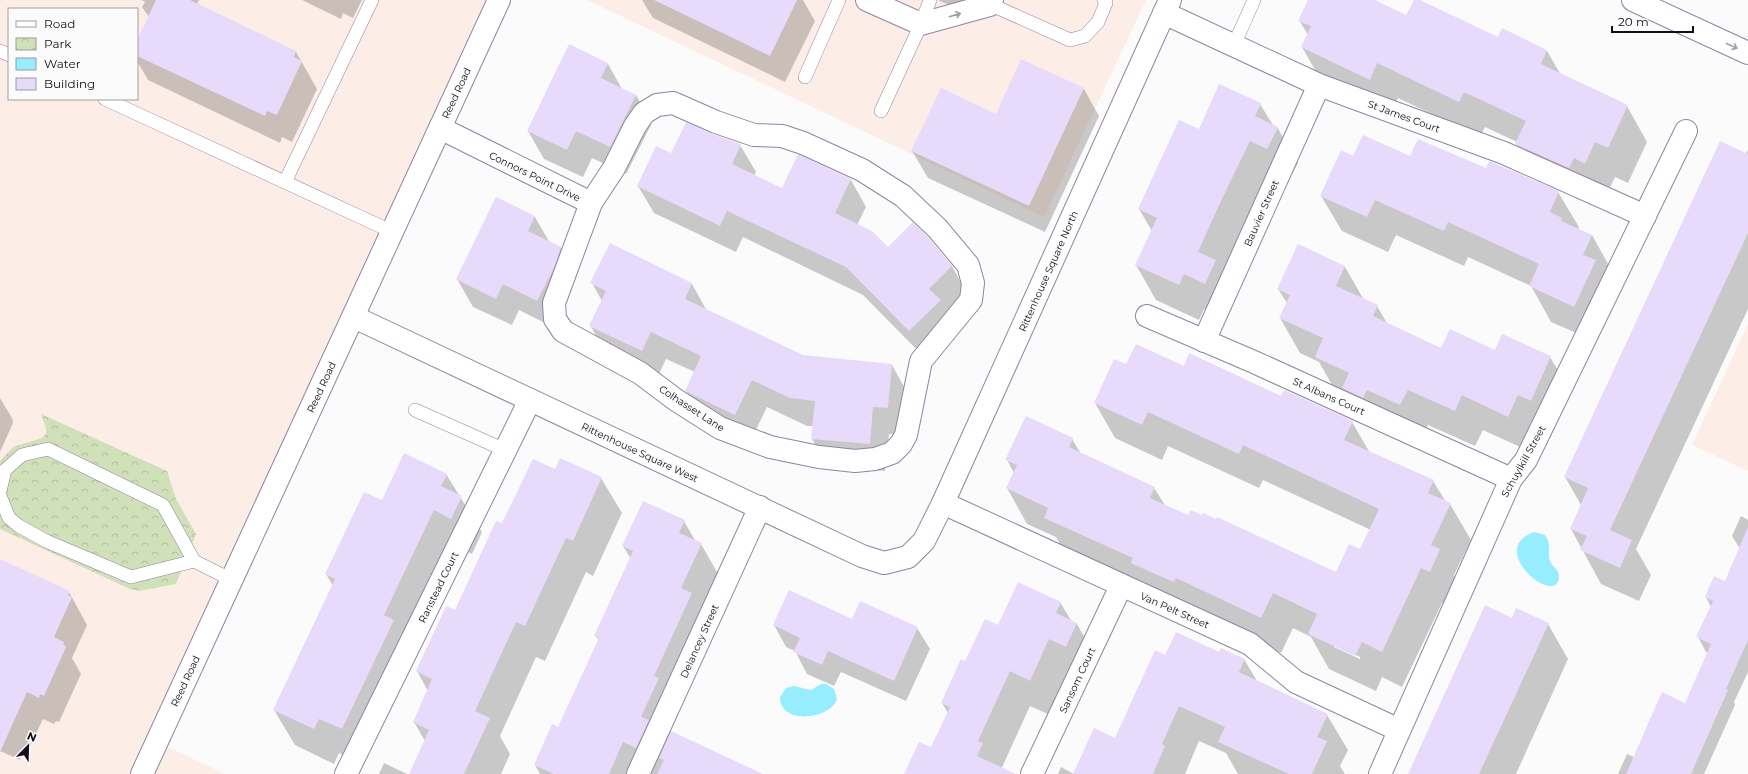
<svg xmlns="http://www.w3.org/2000/svg" width="1748" height="774" viewBox="0 0 1748 774" font-family="Montserrat,sans-serif">
<style>
.commercial{fill:#fceee7;fill-rule:evenodd}
.park{fill:url(#park-crowns)}
.water{fill:#95edfe}
.shadow{fill:#0003;fill-rule:evenodd}
.building{fill:#e8dafb}
.lines{fill:none;stroke-linecap:round;stroke-linejoin:round}
.service-casing{stroke:#9084a2;stroke-width:14}
.minor-casing{stroke:#9084a2;stroke-width:24}
.secondary-casing{stroke:#9084a2;stroke-width:24}
.primary-casing{stroke:#9084a2;stroke-width:24}
.service{stroke:#fff;stroke-width:13}
.minor{stroke:#fff;stroke-width:22}
.secondary{stroke:#fff;stroke-width:22}
.primary{stroke:#fff;stroke-width:22}
.oneway{stroke:#a09ea3}
.labels{text-anchor:middle;stroke-width:3;stroke-linejoin:round;paint-order:stroke}
.street-label{font-size:10px;fill:#120d18;stroke:#fbfbfb}
</style>
<defs>
<pattern id="park-crowns" width="20" height="18" patternUnits="userSpaceOnUse"><rect width="20" height="18" fill="#d0e0b9"/><path d="M2 6a3 3 0 1 1 6 0M12 15a3 3 0 1 1 6 0" fill="none" stroke="#b2bf9e"/></pattern>
</defs>
<rect width="100%" height="100%" fill="#fbfbfb"/>
<g class="commercial">
<path d="M0 0H499L155 741 225 774H0ZM9 9H137V99H9Z"/>
<polygon points="587,0 1146,0 1044,217"/>
<polygon points="1748,324 1748,471 1692,445"/>
</g>
<polygon class="park" points="41,414 167,471 176,499 196,534 176,584 139,591 130,589 0,529 0,461 13,447 42,438 46,434 46,428"/>
<g class="water">
<path d="M1534 532 1545 535C1552 544 1547 552 1550 561 1552 567 1560 570 1559 577 1557 609 1485 549 1534 532Z"/>
<path d="M821 684H826L834 689 837 699C831 719 780 726 780 697L786 688 794 686 811 690Z"/>
</g>
<g class="shadow">
<polygon points="141,0 199,0 197,4 296,52 317,89 292,142 282,137 280,143 148,80 137,61 137,42 149,17 142,7 145,2"/>
<polygon points="302,0 362,0 353,18 343,13 341,19"/>
<polygon points="642,0 803,0 815,21 785,82 653,18"/>
<polygon points="938,0 967,0 962,11"/>
<polygon points="1309,0 1372,0 1407,16 1415,0 1418,0 1498,38 1503,30 1547,51 1561,75 1627,106 1647,142 1628,183 1615,177 1605,198 1537,180 1516,144 1517,142 1485,127 1480,137 1398,98 1390,114 1322,82 1302,47 1308,35 1299,20"/>
<polygon points="608,64 622,89 636,95 652,123 626,174 592,158 583,177 544,159 528,131"/>
<polygon points="1084,89 1099,116 1045,232 928,178 912,151 996,115"/>
<polygon points="1260,104 1273,125 1277,127 1298,163 1287,184 1270,176 1225,319 1204,309 1199,320 1156,300 1136,265 1152,231 1139,209 1199,130"/>
<polygon points="712,135 740,145 756,172 754,176 782,189 851,180 866,207 857,225 888,248 927,237 952,266 967,294 925,358 863,295 743,237 736,252 654,213 638,186 672,155"/>
<polygon points="1748,150 1748,309 1636,549 1651,575 1639,601 1601,584 1571,529 1581,505 1565,477"/>
<polygon points="1354,157 1410,158 1486,170 1558,192 1579,227 1578,229 1592,235 1612,271 1595,341 1551,322 1531,286 1468,257 1464,266 1396,235 1388,252 1342,231 1321,196"/>
<polygon points="496,198 535,217 550,243 561,248 576,276 569,295 553,327 519,310 512,325 473,307 457,279"/>
<polygon points="610,245 692,284 707,311 803,356 892,365 907,392 903,435 889,434 885,471 828,466 812,439 813,426 807,426 767,407 750,442 702,418 686,391 695,372 666,359 657,378 606,353 590,325 602,301 592,283"/>
<polygon points="1345,267 1364,300 1377,306 1388,325 1441,349 1495,351 1550,357 1571,392 1551,436 1539,430 1529,451 1483,430 1475,446 1428,425 1421,440 1336,392 1319,362 1300,353 1280,318 1287,303 1278,289"/>
<path d="M1127 365 1184 367 1282 397 1352 422 1370 453 1433 481 1446 502 1450 504 1471 540 1454 575 1460 585 1450 607 1442 603 1402 687 1382 677 1376 691 1329 669 1311 637 1293 628 1281 653 1065 553 1056 537 1027 524 1007 488 1014 473 1007 460 1072 439 1081 454 1154 488 1165 505 1189 517 1216 520 1337 573 1361 550 1371 530 1263 480 1259 488 1168 446 1162 460 1115 438 1095 403ZM1334 645 1360 657V659L1334 647Z"/>
<polygon points="0,398 12,418 13,423 0,452"/>
<polygon points="556,470 601,478 622,513 593,576 586,572 545,661 536,657 500,736 510,754 501,774 410,774 425,741 414,722 428,691 417,671 455,611 503,525"/>
<polygon points="446,474 482,532 472,554 454,545 363,764 339,753 334,764 295,745 274,710 333,586 326,574 382,501"/>
<polygon points="1741,516 1748,520 1748,672 1734,702 1735,705 1704,774 1618,774 1627,754 1634,757 1686,704 1708,653 1706,652 1698,637 1711,607 1706,597 1726,582 1740,549 1732,536"/>
<polygon points="684,521 696,542 701,544 721,579 676,709 678,714 670,732 743,766 749,774 540,774 535,765 559,728 599,641 596,636 631,559 623,546"/>
<polygon points="0,560 69,592 87,625 72,658 81,674 59,722 56,721 54,724 43,719 25,757 21,755 20,760 0,751"/>
<polygon points="789,591 853,620 917,628 930,649 906,701 841,672 834,686 807,674 795,651 786,647 774,625"/>
<polygon points="1060,602 1072,622 1077,624 1097,659 1050,715 1030,706 999,774 905,774 932,749 948,713 942,703 966,662 999,627"/>
<polygon points="1512,619 1548,624 1568,659 1516,774 1409,774"/>
<polygon points="1220,654 1244,659 1257,681 1327,715 1348,750 1340,766 1345,774 1238,774 1226,753 1199,741 1185,774 1058,774 1061,767 1074,774 1116,739 1166,656"/>
<polygon points="384,763 407,774 379,774"/>
</g>
<g class="building">
<polygon points="156,0 190,0 296,51 294,57 302,61 277,115 267,111 265,116 137,56 137,40"/>
<polygon points="654,0 797,0 770,56"/>
<polygon points="1308,0 1375,0 1406,15 1414,0 1420,0 1498,37 1502,28 1547,50 1541,64 1628,105 1608,148 1595,142 1585,164 1574,158 1569,168 1515,144 1526,121 1464,92 1459,102 1377,63 1370,80 1301,47 1311,26 1298,21"/>
<polygon points="569,44 608,63 601,78 636,95 610,147 576,131 567,150 527,131"/>
<polygon points="1021,59 1084,88 1029,206 911,151 941,88 996,114"/>
<polygon points="1219,84 1261,103 1255,116 1278,127 1267,149 1250,141 1220,203 1198,252 1216,260 1205,284 1184,274 1179,285 1135,265 1157,218 1138,209 1179,120 1199,129"/>
<polygon points="686,122 712,134 741,144 732,164 782,188 798,154 851,179 835,213 872,231 888,247 913,222 928,237 952,266 929,289 941,300 909,331 846,267 727,211 720,226 637,186 656,146 671,153"/>
<polygon points="1363,135 1410,156 1418,139 1486,168 1489,161 1559,191 1550,212 1562,218 1561,221 1592,235 1583,255 1596,260 1574,307 1529,286 1539,264 1448,222 1444,231 1375,200 1367,217 1320,196 1341,150 1353,156"/>
<polygon points="1720,141 1748,154 1748,233 1610,530 1632,540 1620,568 1580,550 1587,536 1570,529 1588,488 1564,477"/>
<polygon points="496,197 535,216 528,231 561,247 554,268 537,301 503,284 496,299 456,279"/>
<polygon points="610,243 692,283 685,299 803,355 892,364 888,408 873,407 870,444 811,439 815,401 790,398 752,380 735,415 685,391 701,356 651,332 642,351 589,326 606,291 590,283"/>
<polygon points="1298,244 1345,266 1336,286 1378,305 1373,316 1441,348 1450,329 1495,350 1502,334 1551,356 1531,401 1518,395 1508,417 1462,395 1455,411 1408,390 1400,405 1367,390 1363,398 1342,388 1349,373 1315,357 1323,338 1279,318 1290,295 1277,289"/>
<polygon points="1136,344 1184,366 1189,353 1281,396 1284,390 1353,421 1344,440 1434,480 1428,493 1451,503 1431,545 1440,549 1430,572 1421,568 1382,652 1362,642 1355,656 1308,634 1317,614 1273,593 1261,618 1176,578 1174,582 1153,573 1131,563 1133,558 1044,518 1048,508 1006,488 1017,465 1005,460 1026,416 1073,438 1069,447 1155,487 1150,498 1188,515 1191,510 1202,515 1203,513 1216,519 1217,517 1336,572 1349,544 1360,549 1379,509 1243,445 1239,454 1148,412 1142,425 1094,403 1114,359 1126,364"/>
<polygon points="404,453 447,474 441,486 462,496 451,519 434,510 384,615 394,620 342,729 319,719 314,729 273,710 335,579 325,574 364,492 382,500"/>
<polygon points="560,458 602,477 573,541 566,538 525,626 516,622 475,711 490,718 464,774 409,774 429,730 413,722 432,679 416,671 446,606 455,610 496,521 502,523 533,459 555,469"/>
<polygon points="643,501 685,520 679,533 702,543 681,588 692,593 654,676 659,678 641,717 649,720 636,748 623,742 609,774 554,774 534,765 552,724 558,727 599,638 594,636 633,551 622,546"/>
<polygon points="1748,527 1748,640 1726,689 1728,690 1691,774 1626,774 1662,692 1685,703 1711,644 1696,637 1713,601 1705,597 1714,576 1725,581"/>
<polygon points="0,559 70,591 68,595 72,597 54,637 64,642 63,644 66,647 44,696 40,694 39,698 27,692 0,752"/>
<polygon points="1018,582 1061,602 1056,613 1077,623 1066,647 1049,639 1030,681 1010,671 978,741 983,743 977,756 1016,774 904,774 919,742 931,747 950,707 941,703 961,659 965,661 985,619 998,625"/>
<polygon points="789,590 852,619 860,601 918,627 894,681 828,651 822,665 793,652 800,638 773,625"/>
<polygon points="1485,605 1512,618 1516,608 1549,623 1479,774 1408,774"/>
<polygon points="1176,632 1219,652 1221,648 1245,659 1239,672 1328,714 1317,737 1327,741 1312,774 1289,774 1218,742 1225,727 1179,706 1162,744 1165,746 1153,774 1073,774 1094,728 1115,738 1155,650 1165,655"/>
<polygon points="671,731 763,774 657,774 664,760 659,758"/>
</g>
<g class="lines">
<g class="service-casing">
<g id="service">
<polyline points="985,2 1070,40 1085,36 1098,22 1106,3 1104,0"/>
<polyline points="1234,45 1254,0"/>
<polyline points="0,51 9,55"/>
<polyline points="805,77 839,0"/>
<polyline points="105,99 393,232"/>
<polyline points="881,111 921,24 930,0"/>
<polyline points="285,182 372,0"/>
<polyline points="415,410 505,450"/>
<polyline points="0,491 5,470 22,455 48,449 163,505 194,561 131,577 46,541 19,526 9,518 0,496"/>
<polyline points="194,561 232,580"/>
</g>
</g>
<g class="minor-casing">
<g id="minor">
<polyline points="867,0 921,24 990,5 992,0"/>
<polyline points="1164,13 1319,85 1504,153 1645,216"/>
<polygon points="673,103 716,122 754,135 782,136 803,143 862,170 903,196 937,228 968,265 973,283 971,300 921,361 906,435 901,444 892,453 875,459 855,461 819,457 770,447 720,428 676,400 640,373 563,331 555,319 554,303 591,203 614,168 635,126 644,113 657,105"/>
<polyline points="440,128 591,203"/>
<polyline points="1147,316 1254,362 1511,479"/>
<polyline points="354,317 862,556 884,563 908,557 924,541 943,503 1170,0"/>
<polyline points="1204,341 1319,85"/>
<polyline points="943,503 1250,644 1296,682 1399,730"/>
<polyline points="346,774 530,400"/>
<polyline points="638,774 760,507"/>
<polyline points="1032,774 1121,586"/>
<polyline points="1380,774 1511,479 1526,460 1686,131"/>
</g>
</g>
<g class="secondary-casing">
<polyline id="secondary" points="142,774 499,0"/>
</g>
<g class="primary-casing">
<polyline id="primary" points="1633,0 1748,53"/>
</g>
<use href="#service" class="service"/>
<use href="#minor" class="minor"/>
<use href="#secondary" class="secondary"/>
<use href="#primary" class="primary"/>
</g>
<defs><path id="oneway-shaft" d="M-6 0H5M1.5-3L5.5 0L1.5 3" fill="none" stroke-width="1.6" stroke-linecap="round" stroke-linejoin="round"/></defs>
<g class="oneway">
<use href="#oneway-shaft" transform="translate(955 15) rotate(-16)"/>
<use href="#oneway-shaft" transform="translate(1732 46) rotate(25)"/>
</g>
<g class="labels">
<g class="street-label">
<text transform="translate(456 93) rotate(-65)" y="4">Reed Road</text>
<text transform="translate(1404 116) rotate(20)" y="4">St James Court</text>
<text transform="translate(535 176) rotate(26)" y="4">Connors Point Drive</text>
<text transform="translate(1261 213) rotate(-66)" y="4">Bauvier Street</text>
<text transform="translate(1048 271) rotate(-66)" y="4">Rittenhouse Square North</text>
<text transform="translate(321 387) rotate(-65)" y="4">Reed Road</text>
<text transform="translate(1329 396) rotate(24)" y="4">St Albans Court</text>
<text transform="translate(692 408) rotate(33)" y="4">Colhasset Lane</text>
<text transform="translate(640 452) rotate(25)" y="4">Rittenhouse Square West</text>
<text transform="translate(1523 461) rotate(-61)" y="4">Schuylkill Street</text>
<text transform="translate(438 587) rotate(-64)" y="4">Ranstead Court</text>
<text transform="translate(1175 610) rotate(24)" y="4">Van Pelt Street</text>
<text transform="translate(699 641) rotate(-66)" y="4">Delancey Street</text>
<text transform="translate(1077 680) rotate(-65)" y="4">Sansom Court</text>
<text transform="translate(185 681) rotate(-65)" y="4">Reed Road</text>
</g>
</g>
<rect x="8" y="8" width="130" height="92" fill="#fbfbfb" stroke="#9e9ca0"/>
<rect x="16" y="21" width="20" height="6" fill="#ffffff" stroke="#9e9ca0"/>
<text x="44" y="28" font-size="12" fill="#120d18">Road</text>
<rect x="16" y="38" width="20" height="12" fill="url(#park-crowns)" stroke="#9e9ca0"/>
<text x="44" y="48" font-size="12" fill="#120d18">Park</text>
<rect x="16" y="58" width="20" height="12" fill="#95edfe" stroke="#9e9ca0"/>
<text x="44" y="68" font-size="12" fill="#120d18">Water</text>
<rect x="16" y="78" width="20" height="12" fill="#e8dafb" stroke="#9e9ca0"/>
<text x="44" y="88" font-size="12" fill="#120d18">Building</text>
<g transform="translate(28 746) rotate(23)" stroke="#fbfbfb" stroke-width="3" paint-order="stroke">
<path d="M0-3L7 15L0 10L-7 15Z" fill="#120d18"/>
<text y="-6" font-size="11" font-weight="bold" text-anchor="middle" fill="#120d18">N</text>
</g>
<path d="M1612 26v6h81v-6" fill="none" stroke="#120d18" stroke-width="2"/>
<text x="1618" y="26" font-size="12" fill="#120d18" stroke="#fbfbfb" stroke-width="3" paint-order="stroke">20 m</text>
</svg>
